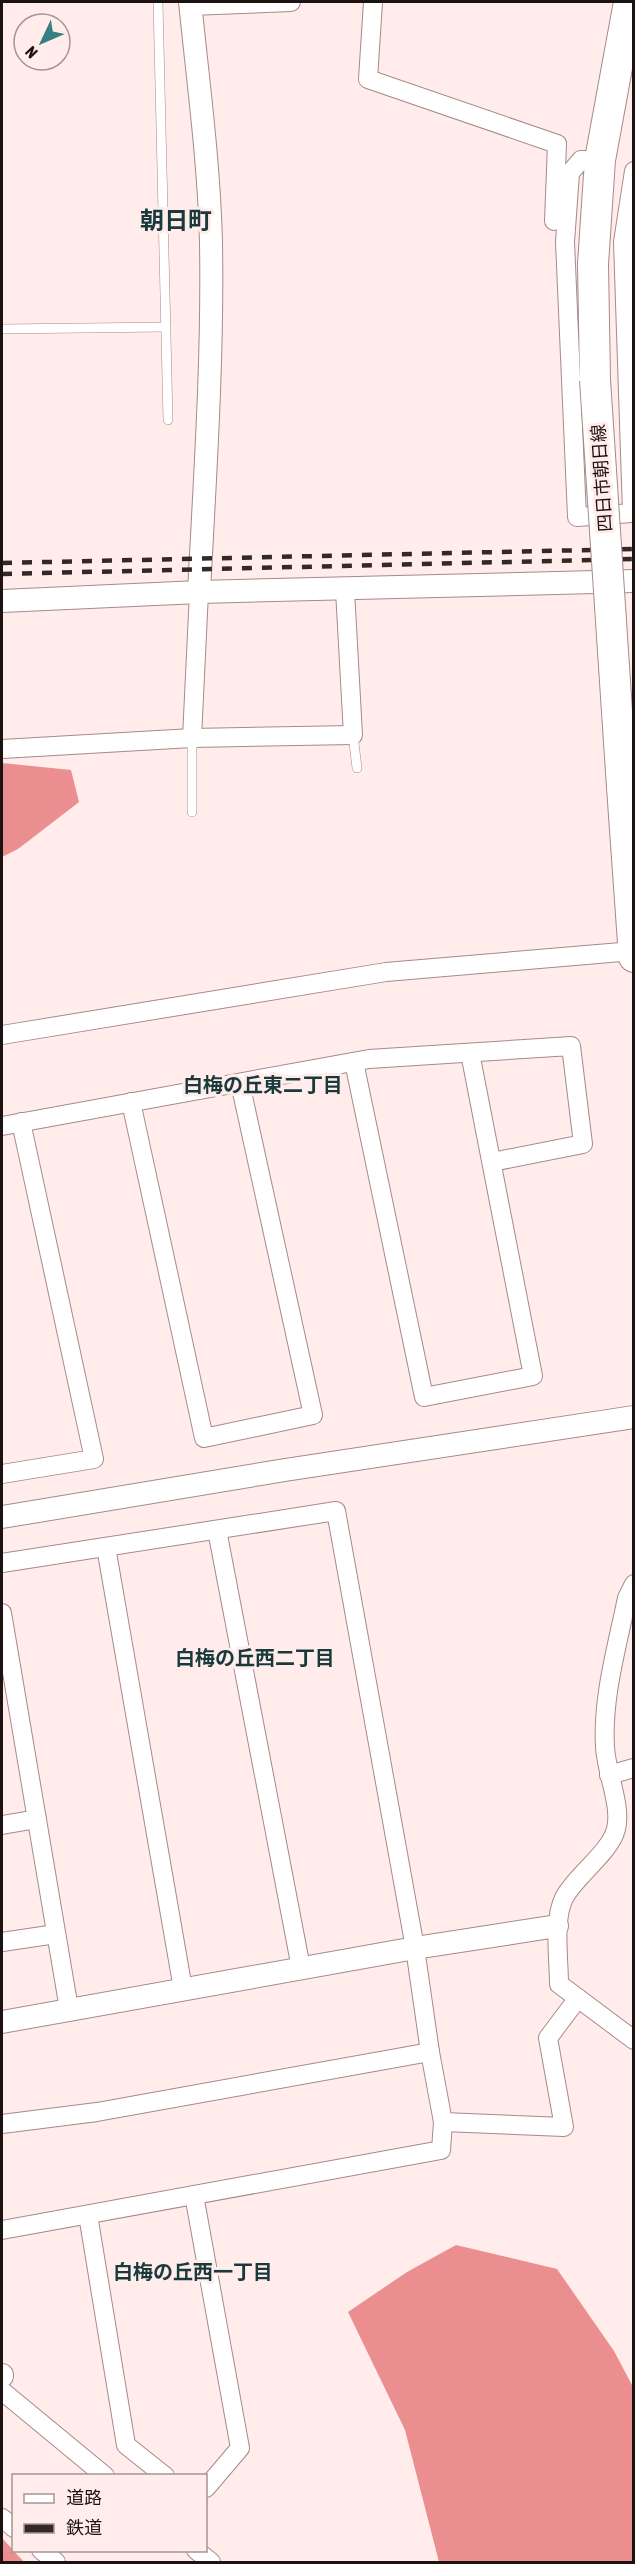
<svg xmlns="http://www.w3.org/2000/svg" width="635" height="2564" viewBox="0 0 635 2564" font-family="'Asap Condensed','Noto Sans JP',sans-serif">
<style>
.forest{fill:#eb8e90}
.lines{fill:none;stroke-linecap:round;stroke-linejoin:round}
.service-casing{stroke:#a68a89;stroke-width:10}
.minor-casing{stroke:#a68a89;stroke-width:20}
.tertiary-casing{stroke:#a68a89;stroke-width:24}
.primary-casing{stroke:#a68a89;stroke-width:32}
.service{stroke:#fff;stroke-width:9}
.minor{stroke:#fff;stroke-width:18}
.tertiary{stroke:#fff;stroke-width:22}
.primary{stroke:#fff;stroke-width:30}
.rail{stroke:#332828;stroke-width:4.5;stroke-dasharray:10 10;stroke-linecap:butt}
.primary-bridge-casing{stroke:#a68a89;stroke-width:32;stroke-linecap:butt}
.primary-bridge{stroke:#fff;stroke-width:30}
.labels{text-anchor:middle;stroke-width:6;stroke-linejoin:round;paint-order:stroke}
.street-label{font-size:18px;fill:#1c1212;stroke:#ffeceb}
.neighbourhood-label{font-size:20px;font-weight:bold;fill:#183a3c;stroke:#ffeceb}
.district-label{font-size:24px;font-weight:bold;fill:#183a3c;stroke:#ffeceb}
</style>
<rect width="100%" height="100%" fill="#ffeceb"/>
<g class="forest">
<polygon points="2,763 71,770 79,802 18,849 2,857"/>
<polygon points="456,2245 557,2269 614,2351 633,2387 633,2562 439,2562 405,2430 348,2312 407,2272"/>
<polygon points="2,2538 24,2562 2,2562"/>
</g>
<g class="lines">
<g class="service-casing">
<g id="service">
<polyline points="158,2 168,420"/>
<polyline points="2,329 166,327"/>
<polyline points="353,735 357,768"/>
<polyline points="192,812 192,738"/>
</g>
</g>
<g class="minor-casing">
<g id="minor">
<polyline points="373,2 368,79 557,144 554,221"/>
<polyline points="190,6 291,2"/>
<polyline points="600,160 581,160 570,173 565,242 577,517 632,513 623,242 634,171"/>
<polyline points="192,738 199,592"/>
<polyline points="2,749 192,738 353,735 345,590"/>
<polyline points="2,1035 386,972 633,951"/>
<polyline points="354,1062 424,1397 533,1376 470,1053"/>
<polyline points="131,1102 204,1438 313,1415 240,1083"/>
<polyline points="2,1126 369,1059 571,1046 583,1144 492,1162"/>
<polyline points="2,1474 94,1459 21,1122"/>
<polyline points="217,1530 301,1968"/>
<polyline points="106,1547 183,1989"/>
<polyline points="2,1563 336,1511 415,1948 430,2052 443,2122 441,2150 2,2230"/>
<path d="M634 1584 627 1598C617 1647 602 1698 605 1747 606 1772 622 1806 616 1829 610 1853 575 1876 564 1898 553 1920 559 1959 559 1984L634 2040"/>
<polyline points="2,1613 69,2009"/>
<polyline points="609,1775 634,1768"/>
<polyline points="2,1825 37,1819"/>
<polyline points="2,1942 56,1934"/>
<polyline points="443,2122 564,2127 548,2038 578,1998"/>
<polyline points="2,2124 97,2112 430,2052"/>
<polyline points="194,2195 240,2448 206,2488"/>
<polyline points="88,2215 126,2445 165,2476"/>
<polyline points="2,2391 105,2476"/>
<polyline points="2,2518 14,2528"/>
<polyline points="41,2550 56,2562"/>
<polyline points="196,2550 211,2562"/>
</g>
</g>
<g class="tertiary-casing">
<g id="tertiary">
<path d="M190 2C198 81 209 162 211 242 213 358 205 476 199 592"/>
<polyline points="2,601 199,592 634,581"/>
<polyline points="2,1517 285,1470 634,1417"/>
<polyline points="2,2022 415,1948 557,1926"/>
<polyline points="2,2375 2,2376"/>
</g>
</g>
<g class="primary-casing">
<g id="primary">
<polyline points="595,380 593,264 600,160 629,2"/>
<polyline points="622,787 634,957"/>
</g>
</g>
<use href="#service" class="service"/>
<use href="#minor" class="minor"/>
<use href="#tertiary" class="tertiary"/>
<use href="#primary" class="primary"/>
<g class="rail">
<polyline points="2,563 634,549"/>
<polyline points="2,574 634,559"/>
</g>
<g class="primary-bridge-casing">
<polyline id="primary-bridge" points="595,380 622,787"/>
</g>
<use href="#primary-bridge" class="primary-bridge"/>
</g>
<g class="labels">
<g class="street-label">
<text transform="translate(602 478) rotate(-94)" y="6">四日市朝日線</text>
</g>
<g class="neighbourhood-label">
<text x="263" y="1092">白梅の丘東二丁目</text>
<text x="255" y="1665">白梅の丘西二丁目</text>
<text x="193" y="2279">白梅の丘西一丁目</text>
</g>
<g class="district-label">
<text x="176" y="229">朝日町</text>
</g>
</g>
<rect width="635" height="2564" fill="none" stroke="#1c1212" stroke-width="6"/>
<rect x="12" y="2474" width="195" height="78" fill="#ffeceb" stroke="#a49594" stroke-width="1.5"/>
<rect x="24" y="2494" width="30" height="9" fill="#ffffff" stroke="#a49594" stroke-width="1.5"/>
<text x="66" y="2504" font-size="18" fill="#1c1212">道路</text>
<rect x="24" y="2524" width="30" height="9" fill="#332828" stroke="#a49594" stroke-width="1.5"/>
<text x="66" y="2534" font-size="18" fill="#1c1212">鉄道</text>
<g transform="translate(42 42) rotate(226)"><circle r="28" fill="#ffeceb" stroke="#a49594" stroke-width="1.5"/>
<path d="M0-4.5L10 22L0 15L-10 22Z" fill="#378083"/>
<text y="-9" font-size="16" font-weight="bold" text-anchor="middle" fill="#1c1212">N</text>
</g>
</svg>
